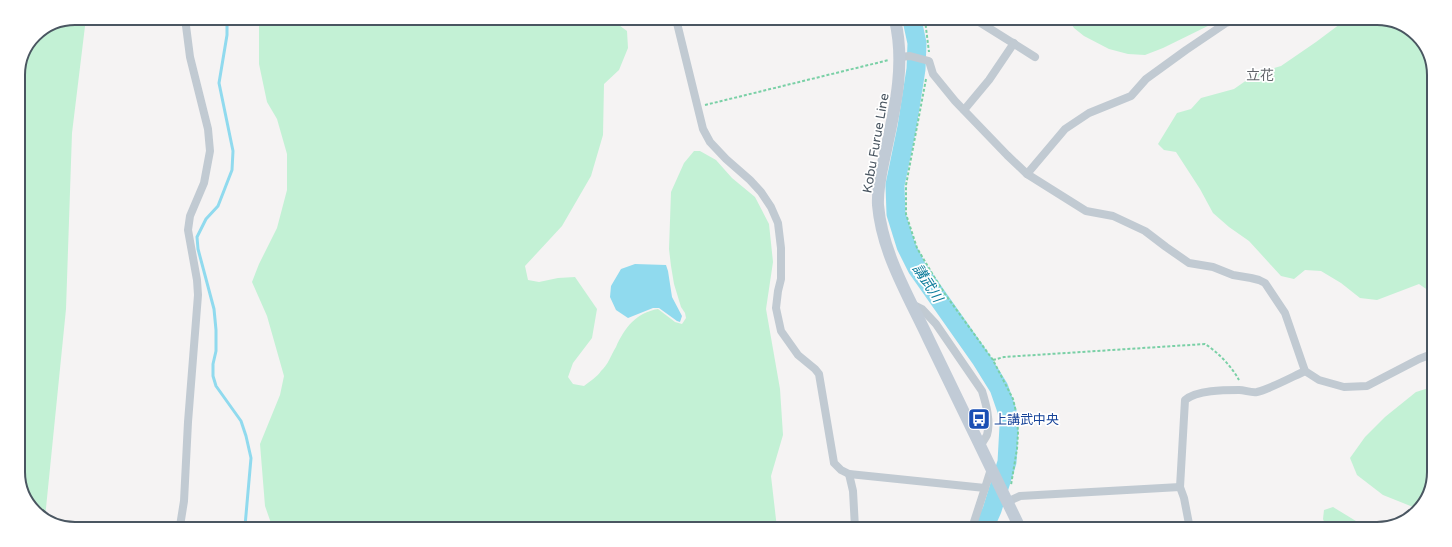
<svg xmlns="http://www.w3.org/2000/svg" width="1452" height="547" viewBox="0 0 1452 547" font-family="'Varela Round','Noto Sans JP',sans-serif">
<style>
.green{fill:#c3f1d5}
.water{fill:#90daee}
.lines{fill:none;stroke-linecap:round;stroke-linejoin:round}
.stream{stroke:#90daee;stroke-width:3}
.river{stroke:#90daee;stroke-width:19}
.path{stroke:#7ad0a6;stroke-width:2;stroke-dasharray:3 2;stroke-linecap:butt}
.street{stroke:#c1cad2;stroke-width:8}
.secondary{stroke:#c1cbd6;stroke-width:12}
.labels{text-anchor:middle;stroke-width:3.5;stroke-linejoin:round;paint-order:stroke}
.street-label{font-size:13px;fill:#4a5661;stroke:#fff}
.transit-label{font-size:13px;fill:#164399;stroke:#fff;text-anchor:start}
.neighbourhood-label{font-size:14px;fill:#5f6368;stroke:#fff}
.water-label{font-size:14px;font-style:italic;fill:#0c7c9b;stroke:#fff}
.rim{fill:none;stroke:#4a5661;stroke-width:2}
</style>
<rect width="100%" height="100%" fill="#f5f3f3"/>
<g class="green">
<polygon points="75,18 86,18 72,133 66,309 45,518 30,507 18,476 18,71 35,34"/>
<path d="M259 18 597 19 600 21 616 23 627 31 628 48 619 70 604 84 603 135 591 176 562 226 525 266 528 280 539 282 558 278 575 277 597 309 592 338 573 363 568 377 573 384 584 386C590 381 597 377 601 371 608 365 611 355 616 347 625 327 636 313 658 309L675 322 682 324 686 318 685 313 681 307 674 284 671 266 669 249 671 192 684 163 694 151H700L716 160 732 178 755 197 769 224 773 262 766 309 780 389 783 435 771 476 777 528 272 526 265 506 260 444 280 395 284 376 267 316 252 282 259 264 277 228 287 190V154L277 119 267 102 259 64Z"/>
<polygon points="1069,20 1218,21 1163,48 1145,55 1128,54 1109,49 1084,36 1074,28"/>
<polygon points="1344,21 1396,21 1422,40 1434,71 1432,293 1419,284 1377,300 1360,298 1341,283 1321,271 1305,270 1294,279 1281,276 1249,241 1229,227 1213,213 1200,189 1176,152 1164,150 1158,144 1177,113 1191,109 1201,98 1234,89 1257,73 1281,66 1316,42"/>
<polygon points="1432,387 1431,491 1418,509 1383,495 1357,475 1350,458 1365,437 1385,417 1416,392"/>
<polygon points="1333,507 1369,529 1327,529 1323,519 1324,510"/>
</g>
<polygon class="water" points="635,264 666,265 668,271 672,297 682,316 680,322 677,321 659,308 653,308 628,318 616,310 610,297 611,286 621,269"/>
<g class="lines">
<polyline class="stream" points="227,18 227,35 219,83 233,151 232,170 218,206 206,219 197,237 198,249 214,309 216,330 216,351 213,364 213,376 216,386 241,421 246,436 251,458 245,526"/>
<polyline class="river" points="912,20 917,43 916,69 907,127 895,185 896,214 906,246 917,268 981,359 999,388 1007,411 1009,426 1007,462 992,510 984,528"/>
<g class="path">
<polyline points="925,20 929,52"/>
<polyline points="926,79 906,185 906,214 917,248 933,275 945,294 993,360 1013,399 1017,416 1018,433 1017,449 1011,485"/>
<polyline points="705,105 889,60"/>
<path d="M993 360 1004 357 1205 344C1218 352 1232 367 1239 380"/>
</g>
<g class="street">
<polyline points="676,19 703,129 710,142 726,159 750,180 761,192 771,207 778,223 781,248 781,279 778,291 776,308 781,331 798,355 815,369 819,374 834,463 841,470 849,474 985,488 991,469"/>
<polyline points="976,20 1035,57"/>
<polyline points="900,57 910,56 929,61 933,74 955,101 1007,155 1027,174 1086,211 1113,216 1145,231 1166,247 1189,263 1213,267 1233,275 1251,278 1259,280 1265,283 1285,313 1305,371 1319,380 1344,387 1367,386 1419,359 1432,354"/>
<polyline points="964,110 989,80 1014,43"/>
<polyline points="1027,174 1065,129 1089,113 1131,96 1146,79 1186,50 1226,23 1233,21"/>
<path d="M912 304 922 309 936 324 982 391C986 404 991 421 987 435 985 439 982 443 980 447"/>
<polyline points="849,474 853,491 855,528"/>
<polyline points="1007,502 1020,496 1180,487"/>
<polyline points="180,526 184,501 188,422 198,295 197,280 188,230 190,216 204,183 210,151 208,129 190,57 185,18"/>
<polyline points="972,528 985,488"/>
<path d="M1190 529 1184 498 1180 487 1185 400C1197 390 1224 390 1239 390 1245 390 1251 393 1257 392 1270 389 1292 377 1305 371"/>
</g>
<path class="secondary" d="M895 20C905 62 896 104 887 145 883 165 877 185 878 205 882 253 909 297 929 340 959 403 990 465 1020 528"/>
</g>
<defs>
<g id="bus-square" transform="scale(1.15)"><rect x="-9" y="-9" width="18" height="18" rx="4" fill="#1a4fb4" stroke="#fff"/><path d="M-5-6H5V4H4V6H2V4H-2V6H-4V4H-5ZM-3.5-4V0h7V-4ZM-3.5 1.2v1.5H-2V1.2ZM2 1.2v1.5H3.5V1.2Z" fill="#fff"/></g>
</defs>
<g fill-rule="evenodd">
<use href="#bus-square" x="979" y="419"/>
</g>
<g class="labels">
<g class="street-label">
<text transform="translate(875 143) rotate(-80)" y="5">Kobu Furue Line</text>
</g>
<g class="transit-label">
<text x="994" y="424">上講武中央</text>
</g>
<g class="neighbourhood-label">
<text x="1260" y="80">立花</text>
</g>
<g class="water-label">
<text transform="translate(928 283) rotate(57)" y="5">講武川</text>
</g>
</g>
<path d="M0 0H1452V547H0ZM75 25H1377A50 50 0 0 1 1427 75V472A50 50 0 0 1 1377 522H75A50 50 0 0 1 25 472V75A50 50 0 0 1 75 25Z" fill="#fff" fill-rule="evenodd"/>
<path class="rim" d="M75 25H1377A50 50 0 0 1 1427 75V472A50 50 0 0 1 1377 522H75A50 50 0 0 1 25 472V75A50 50 0 0 1 75 25Z"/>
</svg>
